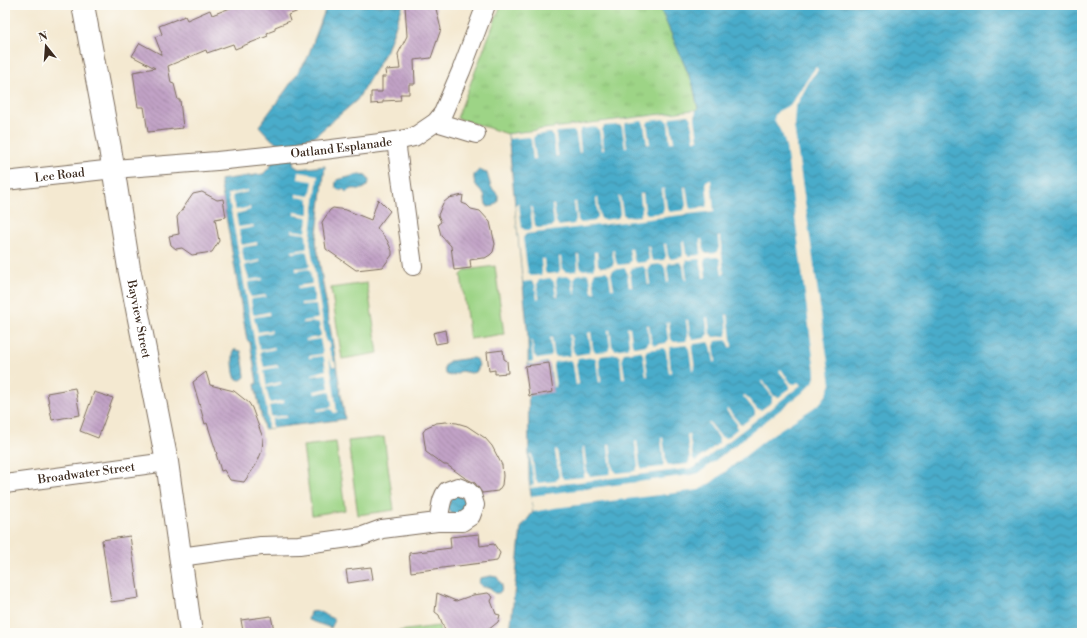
<svg xmlns="http://www.w3.org/2000/svg" width="1087" height="638" viewBox="0 0 1087 638" font-family="'Libre Bodoni',serif">
<style>
.park{fill:url(#park-tufts);stroke:#6c7f52}
.pitch{fill:#9dd486;stroke:#6c7f52}
.water{fill:url(#water-waves);stroke:#426b74}
.pier{fill:#f4e9d1}
.building{fill:url(#building-back-hatch)}
.lines{fill:none;stroke-linecap:round;stroke-linejoin:round}
.minor-casing{stroke:#7c6d5d;stroke-width:20}
.major-casing{stroke:#7c6d5d;stroke-width:24}
.minor{stroke:#fff;stroke-width:18}
.major{stroke:#fff;stroke-width:22}
.labels{text-anchor:middle;stroke-width:3.5;stroke-linejoin:round;paint-order:stroke}
.street-label{font-size:12px;fill:#3b2a1e;stroke:#fdfcf7}
</style>
<defs>
<pattern id="park-tufts" width="24" height="20" patternUnits="userSpaceOnUse"><rect width="24" height="20" fill="#9dd486"/><path d="M3 7l-1-3M5 7V3M7 7l1-3M15 17l-1-3M17 17v-4M19 17l1-3" fill="none" stroke="#88b673"/></pattern>
<pattern id="water-waves" width="16" height="10" patternUnits="userSpaceOnUse"><rect width="16" height="10" fill="#4aacca"/><path d="M0 5q4-4 8 0t8 0" fill="none" stroke="#3f8ca3"/></pattern>
<pattern id="building-back-hatch" width="6" height="6" patternUnits="userSpaceOnUse"><rect width="6" height="6" fill="#c1a2c6"/><path d="M-1 5l2 2M0 0l6 6M5-1l2 2" fill="none" stroke="#9e84a0"/></pattern>
</defs>
<rect width="100%" height="100%" fill="#fdfcf7"/>
<filter id="ink" filterUnits="userSpaceOnUse"><feTurbulence type="fractalNoise" baseFrequency=".025" numOctaves="2"/><feDisplacementMap in="SourceGraphic" scale="8" xChannelSelector="R" yChannelSelector="G"/><feConvolveMatrix kernelMatrix="1 2 1 2 8 2 1 2 1" color-interpolation-filters="sRGB"/></filter>
<filter id="wash" filterUnits="userSpaceOnUse"><feTurbulence type="fractalNoise" baseFrequency=".012" numOctaves="4" result="noise"/><feDisplacementMap in="SourceGraphic" scale="16" xChannelSelector="R" yChannelSelector="G"/><feGaussianBlur stdDeviation="0.9" result="paint"/><feColorMatrix in="noise" values="0 0 0 0 0 0 0 0 0 0 0 0 0 0 0 0 0 1.4 0 .05"/><feComposite in="paint" operator="in"/></filter>
<g filter="url(#wash)">
<rect width="100%" height="100%" fill="#f4e9d1"/>
<polygon class="park" points="501,5 659,5 693,85 698,109 696,110 508,134 457,118"/>
<g class="pitch">
<polygon points="495,266 504,334 470,339 461,275 466,270"/>
<polygon points="367,283 378,353 342,359 331,288"/>
<polygon points="384,437 394,510 358,515 348,441"/>
<polygon points="336,442 345,510 312,515 303,446"/>
<polygon points="439,626 440,633 383,633"/>
</g>
<g class="water">
<polygon points="327,5 403,5 387,50 357,100 315,136 300,140 293,165 299,169 325,166 316,241 345,419 264,429 255,385 257,382 250,342 247,340 220,180 263,174 270,167 280,144 272,140 259,126 286,90 307,59"/>
<polygon points="659,5 1082,5 1082,633 510,633 521,528 533,512 529,480 528,336 508,134 696,110 698,109 693,85"/>
<path d="M479 170 487 173 491 187 498 195V201L494 206 488 207C484 203 486 199 484 195 480 187 473 187 474 175Z"/>
<path d="M359 174C366 174 373 181 366 187 361 191 357 188 352 189 350 189 348 191 346 192L343 189 338 190C335 187 335 184 337 180L349 177Z"/>
<path d="M234 350H236L241 351C242 355 245 373 245 377L241 380 236 379C233 374 232 355 234 350Z"/>
<path d="M473 358C480 360 480 367 476 372L471 373 461 371C454 374 451 379 445 373L444 367 449 361Z"/>
<polygon points="454,493 469,501 463,514 452,514 447,508"/>
<polygon points="491,576 497,577 502,585 501,591 499,593 494,593 489,587 482,587 479,583 480,578"/>
<polygon points="318,611 335,620 331,628 308,620 310,612"/>
</g>
<g class="pier">
<polygon points="816,67 818,70 811,78 795,108 794,126 830,377 831,384 827,394 820,403 812,409 773,434 712,482 699,490 554,508 533,512 531,496 690,475 699,473 802,393 813,382 815,377 815,372 786,147 783,136 774,119 775,115 778,111 790,105"/>
<polygon points="696,110 695,118 698,140 694,140 691,119 688,115 672,117 670,121 674,142 670,142 668,122 665,119 649,121 647,124 650,144 647,144 644,124 642,121 626,123 624,127 627,147 625,147 622,127 620,125 604,126 602,130 604,150 602,150 599,130 596,127 581,129 579,133 581,152 579,153 576,134 573,131 557,132 556,135 558,156 556,156 553,136 551,133 535,135 533,139 536,159 533,159 531,139 529,137 509,139 508,134"/>
<polygon points="299,172 318,175 310,242 326,342 329,342 329,347 328,347 334,362 335,362 336,366 332,366 329,357 337,412 334,413 331,409 318,411 317,409 331,407 332,405 330,393 328,391 315,394 314,391 329,388 327,375 326,374 312,376 312,374 326,370 324,358 322,356 309,358 309,356 322,354 323,353 320,339 306,341 306,339 319,337 321,335 319,323 317,322 303,323 303,321 316,319 318,318 316,305 314,304 301,305 301,303 314,302 315,300 313,288 312,287 298,289 297,286 311,284 312,283 310,270 308,269 296,271 296,268 308,267 310,265 307,253 306,251 292,253 292,251 305,249 307,248 306,234 292,232 292,230 306,232 308,219 307,217 294,215 294,212 308,214 309,213 309,199 296,197 296,194 310,196 313,182 311,181 298,179"/>
<polygon points="711,180 714,211 526,234 523,238 528,273 531,276 541,275 542,272 541,259 544,259 545,272 547,274 558,273 560,270 559,257 561,257 563,270 566,272 576,271 578,268 577,255 579,255 580,267 583,270 593,269 595,265 594,252 597,252 598,265 601,267 612,266 614,263 612,251 614,250 616,262 618,265 628,264 631,261 629,248 632,248 634,260 636,263 646,262 649,259 647,246 649,246 651,258 654,261 664,260 666,256 664,244 666,244 668,256 671,259 682,257 683,254 682,242 684,241 686,254 689,256 699,255 701,252 700,240 702,239 704,252 707,254 716,253 719,248 718,237 720,237 724,274 722,275 720,259 717,257 706,258 704,262 706,277 703,278 701,263 699,259 687,260 685,265 687,280 685,280 683,265 680,262 669,263 667,267 669,282 667,283 665,268 662,264 651,265 648,270 650,284 648,285 646,270 643,266 632,268 630,272 632,287 629,287 627,272 625,268 613,270 611,274 614,289 611,289 609,274 606,271 595,272 593,277 595,292 592,292 590,277 587,273 577,275 574,279 576,294 574,294 572,279 569,276 558,277 556,281 558,296 556,296 554,282 550,278 539,280 537,284 539,298 537,299 535,284 531,281 523,282 515,205 519,204 522,228 525,230 530,230 532,225 530,207 532,207 535,225 537,228 552,227 554,223 552,205 554,205 556,222 559,226 574,224 576,219 574,202 576,202 578,220 581,223 595,221 598,217 596,198 598,198 600,217 603,220 618,218 620,214 618,196 620,196 623,214 625,217 640,216 642,211 640,194 643,194 645,211 647,214 662,213 664,208 662,189 664,189 667,208 670,212 684,210 686,205 684,187 686,187 689,205 692,209 706,207 708,203 706,181"/>
<polygon points="247,190 247,192 234,195 232,197 236,210 250,207 250,210 236,214 238,226 239,227 253,225 254,227 239,230 241,243 242,245 257,242 257,245 243,247 242,249 244,261 246,263 260,260 260,262 246,265 245,267 249,280 262,278 263,280 249,282 248,283 250,296 252,297 266,295 266,297 252,299 251,301 253,314 255,315 269,312 269,315 255,317 254,318 258,332 271,330 272,332 258,335 257,336 259,348 261,350 274,347 275,349 261,352 260,353 264,367 278,365 278,367 264,370 266,383 267,385 281,382 281,384 268,387 266,388 270,403 284,400 284,403 269,406 271,416 273,417 287,415 287,417 273,419 272,420 272,428 268,428 267,411 228,194"/>
<polygon points="726,315 728,315 732,347 729,347 729,343 726,340 716,341 714,346 716,362 714,362 711,346 709,342 694,344 692,349 695,369 692,370 689,349 686,345 671,347 669,350 671,372 669,373 666,351 663,348 647,350 645,354 648,376 646,376 643,354 640,351 624,353 622,358 625,378 622,379 620,357 617,354 601,356 599,360 601,382 599,382 596,360 594,357 578,359 576,364 579,384 576,385 573,364 570,360 554,362 553,366 556,387 553,387 550,366 547,362 534,365 533,364 529,364 529,362 533,361 531,341 532,340 534,355 538,359 550,357 552,354 550,338 552,338 554,354 557,357 569,356 571,352 569,335 571,335 573,351 576,355 588,353 591,349 588,333 591,332 593,349 596,352 608,351 610,346 608,330 610,330 612,346 615,350 627,348 629,344 627,328 630,327 632,344 635,347 647,345 649,341 647,325 649,325 651,341 654,345 666,343 668,339 666,323 669,322 671,339 674,342 686,341 688,336 686,320 688,320 690,336 693,340 706,338 708,334 706,318 708,317 710,334 714,337 726,336 728,332"/>
<polygon points="781,369 791,383 795,384 798,382 801,385 694,468 530,488 529,486 534,485 530,455 532,455 535,479 538,483 556,481 559,476 555,451 557,450 561,476 564,479 583,477 585,473 582,447 584,447 587,473 590,476 609,474 611,470 608,444 610,444 613,469 617,473 635,471 638,466 635,442 637,441 640,466 643,469 662,467 664,463 661,438 663,438 666,462 669,466 688,464 690,459 687,435 689,434 693,459 696,461 719,443 719,438 708,423 709,422 721,437 726,438 737,429 737,424 726,410 728,409 739,423 743,424 755,415 755,411 743,396 745,395 757,409 761,410 772,402 772,396 761,382 763,381 774,396 779,397 789,389 789,384 779,371"/>
</g>
<g id="blocks">
<g class="building">
<polygon points="238,5 312,6 288,15 290,21 275,27 275,30 267,33 268,36 235,49 233,44 207,53 206,50 168,66 171,83 174,84 178,100 180,100 183,128 148,132 144,107 138,107 133,72 155,68 132,56 140,43 162,55 155,37 162,34 159,26 185,16 187,20 210,10 212,15"/>
<polygon points="405,5 435,5 441,29 431,58 414,60 415,84 409,84 409,94 400,94 401,100 383,101 383,103 371,104 371,92 382,92 382,77 386,77 385,70 400,69 398,54 407,36"/>
<polygon points="202,192 217,200 223,199 226,217 215,219 219,241 212,252 192,255 182,248 176,249 171,245 169,236 179,234 177,217 193,194"/>
<polygon points="463,195 462,203 467,205 471,209 480,211 490,222 495,244 493,252 490,255 485,258 482,258 470,260 471,268 454,270 451,246 441,235 438,224 441,222 438,215 443,203 449,198"/>
<polygon points="378,199 390,211 377,228 387,240 392,251 392,255 383,267 356,270 326,249 322,222 330,210 333,208 346,210 371,220"/>
<polygon points="445,330 447,342 436,344 433,333"/>
<polygon points="503,350 504,359 507,361 508,373 495,374 495,370 489,371 487,352"/>
<polygon points="549,363 553,392 529,396 525,366"/>
<polygon points="206,372 210,385 234,391 249,403 252,408 263,438 262,451 256,465 244,482 230,480 224,470 221,471 216,454 217,454 207,423 205,424 193,382"/>
<polygon points="75,388 80,415 52,420 47,393"/>
<polygon points="94,392 113,398 98,438 80,431"/>
<polygon points="446,422 457,423 467,426 485,438 492,446 502,465 503,476 502,485 498,491 482,493 475,483 465,478 447,465 444,465 426,452 423,432 427,427 436,423"/>
<polygon points="479,534 480,546 494,544 500,553 497,561 411,572 409,553 451,548 450,537"/>
<polygon points="130,536 139,598 111,602 102,540"/>
<polygon points="371,567 373,579 348,583 346,570"/>
<polygon points="437,593 456,601 473,595 488,593 493,597 491,601 496,614 500,615 498,622 488,630 481,633 446,633 439,615 435,612"/>
<polygon points="271,616 274,630 271,630 272,633 244,633 243,631 241,620"/>
</g>
</g>
</g>
<g filter="url(#ink)">
<use href="#blocks" fill-opacity="0" stroke="#7c6d5d" stroke-width="1"/>
<g class="lines">
<g class="minor-casing">
<g id="minor">
<polyline points="436,122 476,134"/>
<polyline points="396,141 413,266"/>
<path id="s1" d="M5 181 114 169 217 161 324 150 396 141 414 137 436 122 443 113 461 71 486 5"/>
<path id="s2" d="M5 484 167 462"/>
<path d="M180 557 261 546 299 545 363 536 382 529 437 522H462L471 516 475 505 472 495 468 491 458 487 447 491C439 500 442 511 437 522"/>
</g>
</g>
<g class="major-casing">
<g id="major">
<path id="s3" d="M83 5 110 148 129 268 167 462 191 633"/>
</g>
</g>
<use href="#minor" class="minor"/>
<use href="#major" class="major"/>
</g>
</g>
<g class="labels">
<g class="street-label">
<text dy="4" stroke="none"><textPath href="#s1" startOffset="338">Oatland Esplanade</textPath></text>
<text dy="4" stroke="none"><textPath href="#s1" startOffset="55">Lee Road</textPath></text>
<text dy="4" stroke="none"><textPath href="#s3" startOffset="319">Bayview Street</textPath></text>
<text dy="4" stroke="none"><textPath href="#s2" startOffset="82">Broadwater Street</textPath></text>
</g>
</g>
<rect width="1087" height="638" fill="none" stroke="#fdfcf7" stroke-width="20"/>
<g transform="translate(46 46) rotate(343)" stroke="#fdfcf7" stroke-width="3" paint-order="stroke">
<path d="M0-3L7 15L0 10L-7 15Z" fill="#3b2a1e"/>
<text y="-6" font-size="11" font-weight="bold" text-anchor="middle" fill="#3b2a1e">N</text>
</g>
</svg>
